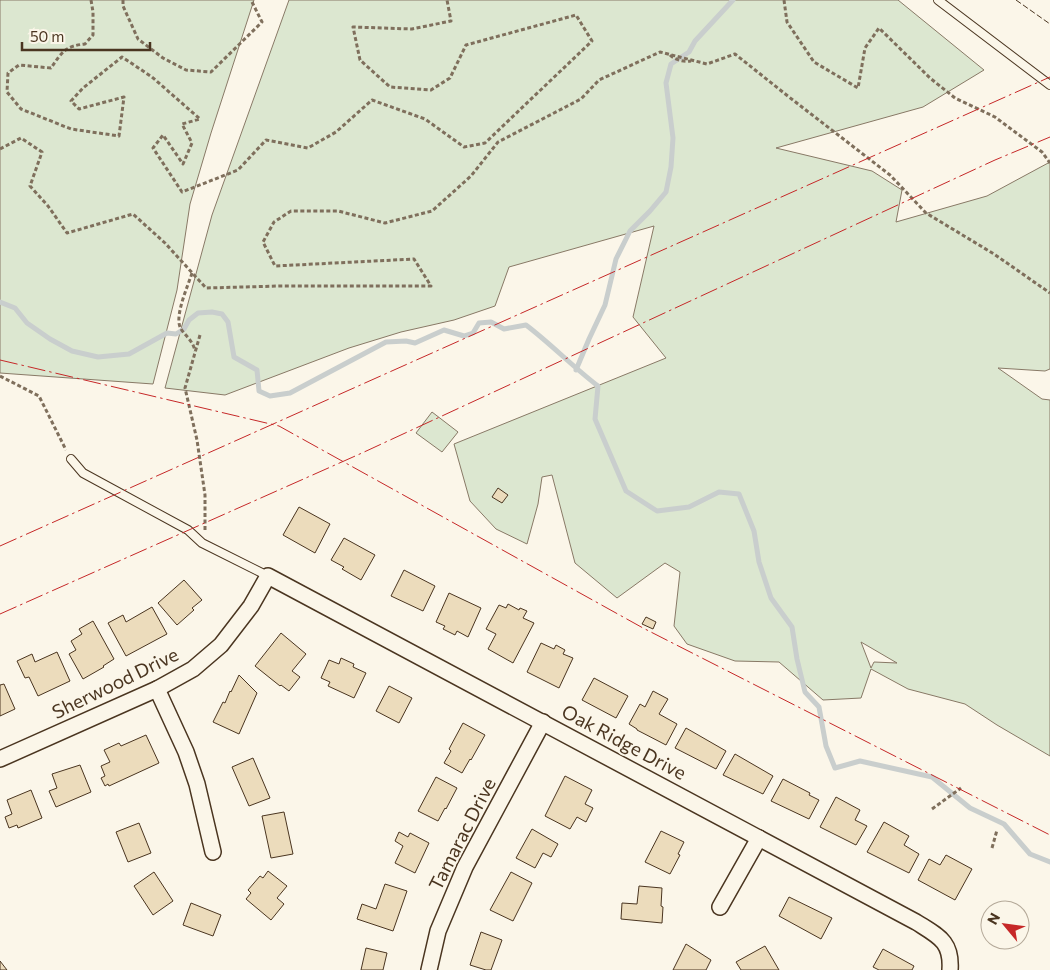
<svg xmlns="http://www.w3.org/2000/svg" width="1050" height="970" viewBox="0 0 1050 970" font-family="Commissioner,sans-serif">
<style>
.green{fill:#dce7d0;stroke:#887966;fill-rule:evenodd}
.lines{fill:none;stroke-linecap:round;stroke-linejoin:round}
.stream{stroke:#c9cecd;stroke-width:5}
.building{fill:#ecdcbc;stroke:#4a3520}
.service-casing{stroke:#4a3520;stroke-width:10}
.minor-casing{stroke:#4a3520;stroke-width:18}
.path{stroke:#7f6f5c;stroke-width:3;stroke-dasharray:4 2.5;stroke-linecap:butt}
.service{stroke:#fbf6e9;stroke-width:8}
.minor{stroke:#fbf6e9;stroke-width:15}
.fence{stroke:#4a3520;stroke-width:1;stroke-dasharray:6 2.5;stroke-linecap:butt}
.power{stroke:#c62828;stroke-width:1;stroke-dasharray:18 4 2.5 4;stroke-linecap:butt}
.labels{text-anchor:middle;stroke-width:4;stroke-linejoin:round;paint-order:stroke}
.street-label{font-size:19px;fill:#4a3520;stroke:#fbf6e9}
</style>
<rect width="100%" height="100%" fill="#fbf6e9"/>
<g class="green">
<polygon points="0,0 254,0 211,133 190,204 177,290 153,384 0,373"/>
<path d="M289 0H898L984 70 923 107 776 148 872 171 902 190 896 222 987 196 1050 162V369L1045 371 998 368 1042 399 1050 400V756L997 725 965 704 908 689 871 669 861 698 823 700 779 662 735 661 687 644 674 626 680 572 665 563 617 598 575 563 552 475 542 477 538 504 527 544 496 529 470 501 454 444 666 358 633 317 654 226 509 267 495 306 454 320 401 332 349 348 225 395 165 388 212 215ZM861 642 897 663 874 662 871 668Z"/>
<polygon points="432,412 458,432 442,452 416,433"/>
</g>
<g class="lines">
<g class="stream">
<path d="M0 302 15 308 27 323 50 339 72 351 98 357 129 354 167 333 176 334 184 329 189 320 198 313 212 312 222 314 228 322 234 357 257 370 259 391 270 396 290 393 386 342 406 341 415 343 444 330 464 336 473 333 479 323 491 322 504 329 526 325C551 344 573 367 598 386L595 419 626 491 657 511 689 507 719 492 739 494 754 531 759 562 771 598 792 627 797 659 805 692 819 707 826 746 835 768 860 761 932 777 970 808 1004 824 1030 854 1050 862"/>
<polyline points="576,370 589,339 605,305 616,259 630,231 650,211 666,192 671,167 673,138 666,83 671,64 689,52 695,41 733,0"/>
</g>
</g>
<g class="building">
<polygon points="498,488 508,495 502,503 492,497"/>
<polygon points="299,507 330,524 315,553 283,535"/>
<polygon points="344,538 375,555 361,580 342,569 344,567 331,560"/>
<polygon points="404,570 435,586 423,611 391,596"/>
<polygon points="184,580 202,600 192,608 194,610 177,625 158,603"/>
<polygon points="449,593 481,608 468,637 457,631 455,635 443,629 445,626 436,622"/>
<polygon points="508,604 519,610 520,608 527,611 523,618 534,623 513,663 488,649 496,634 486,629 499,605 506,608"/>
<polygon points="152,607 167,634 126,656 108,623 123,615 126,622"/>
<polygon points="646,617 656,622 653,629 642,624"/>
<polygon points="93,621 114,659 103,666 104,667 83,679 69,654 76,650 71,641 82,634 79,629"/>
<polygon points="281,633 306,654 292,671 300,677 289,691 281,685 280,686 255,666"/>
<polygon points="541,643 554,649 556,645 565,650 563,654 573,658 559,688 527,672"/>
<polygon points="57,652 70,681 38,696 29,677 25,678 17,661 32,654 35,662"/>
<polygon points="341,658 354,664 353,667 366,673 354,698 328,686 330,682 321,678 329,660 339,664"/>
<polygon points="239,675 257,693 239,734 213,722 223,702 225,703 230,691 231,692"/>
<polygon points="594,678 628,696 616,718 582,700"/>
<polygon points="4,684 15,709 0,716 0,685"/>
<polygon points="389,686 412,698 399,723 376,711"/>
<polygon points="653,691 668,699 659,714 677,724 666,745 637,730 637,729 629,724 640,704 645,707"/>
<polygon points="463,723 485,735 471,760 470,759 462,773 444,763 451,751 449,749"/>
<polygon points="686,728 726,751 716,769 675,748"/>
<polygon points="146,735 159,763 109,786 108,784 105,786 101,778 105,776 101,766 110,762 104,750 119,743 121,746"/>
<polygon points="735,754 773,776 763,794 723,775"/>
<polygon points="253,758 270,798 249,806 232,767"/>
<polygon points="80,765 91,792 56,807 49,791 57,788 52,774"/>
<polygon points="565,776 592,790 585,804 593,808 586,822 577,817 570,829 545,816"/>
<polygon points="436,777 457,788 446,809 445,808 438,821 418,811"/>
<polygon points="783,779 810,793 809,795 819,800 809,819 771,801"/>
<polygon points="31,790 42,818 18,828 17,825 9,828 5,817 12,814 7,800"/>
<polygon points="836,797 860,810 855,820 867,826 856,845 820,827"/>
<polygon points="284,812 293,854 271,858 262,816"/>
<polygon points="884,822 909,836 904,845 919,854 909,873 867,852"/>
<polygon points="139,823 151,853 128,862 116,832"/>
<polygon points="532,829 558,844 551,857 543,853 535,868 516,858"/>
<polygon points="661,831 684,842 678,854 680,855 670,874 645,862"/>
<polygon points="399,832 408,837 410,833 429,843 415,873 395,863 403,846 395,841"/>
<polygon points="946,855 972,869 955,900 918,880 929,859 940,865"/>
<polygon points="268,871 287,886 277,898 284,904 271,920 246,899 251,893 248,890 260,876 263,878"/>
<polygon points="154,872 173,901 153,915 134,886"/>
<polygon points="511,872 532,883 513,921 490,910"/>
<polygon points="385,884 407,891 393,931 357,919 362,904 376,909"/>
<polygon points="639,886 662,888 661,906 663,907 662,923 621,919 622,903 637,904"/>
<polygon points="789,897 832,918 821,939 779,916"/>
<polygon points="191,903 221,915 213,936 183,925"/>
<polygon points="481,932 502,940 491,970 486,970 470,965"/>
<polygon points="686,944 711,960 706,970 673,970"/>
<polygon points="765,946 779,970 741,970 736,962"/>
<polygon points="366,948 387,953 383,970 361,970"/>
<polygon points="883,949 914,966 912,970 879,970 873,967"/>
<polygon points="0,961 7,970 0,970"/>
</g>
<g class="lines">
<g class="service-casing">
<g id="service">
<polyline points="938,0 1050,85"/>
<polyline points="71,459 83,473 188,530 202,543 268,576"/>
</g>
</g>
<g class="minor-casing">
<g id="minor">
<polyline points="157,689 186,752 197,784 213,852"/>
<path d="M0 759 157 689 193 669 221 645 251 606 268 576 916 922C938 936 952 941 950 970"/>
<polyline points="720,907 759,838"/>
<polyline points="429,970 438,931 465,867 543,722"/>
</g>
</g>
<g class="path">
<path d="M91 0 93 12V35L85 44C65 46 62 52 51 68L19 65 8 73 7 92 21 109 71 129 119 136 124 97 79 109 71 101 83 88 122 57 152 77 200 119 182 124 192 143 183 164 163 135 153 148 182 192 238 170 266 140 308 148 336 132 372 100 425 119 464 147 485 143 592 41 576 15 466 45 450 78 431 90 390 87 360 60 353 27 412 29 451 21 447 0"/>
<polyline points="123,0 123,6 138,39 163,58 186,70 211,72 262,22 251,0"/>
<polyline points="784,0 787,22 814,62 858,88 865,48 879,28 930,78 955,98 995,117 1042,152 1050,163"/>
<path d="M670 55C675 60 684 62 691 61"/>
<polyline points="0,149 21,138 42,152 30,186 48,206 67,233 133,214 165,243 206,288 280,286 431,286 414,259 275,266 263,242 274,222 291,211 338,211 385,223 432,211 471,176 498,142 581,99 599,80 660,52 707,64 735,54 789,97 890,175 926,213 994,254 1050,293"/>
<path d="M192 273C188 286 175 314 180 327 183 334 193 340 195 351"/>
<polyline points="200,335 185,388 197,440 205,495 205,530"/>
<polyline points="0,376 39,396 66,450"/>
<polyline points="932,809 961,788"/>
<polyline points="992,848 997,830"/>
</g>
<use href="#service" class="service"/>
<use href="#minor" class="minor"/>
<polyline class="fence" points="1016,0 1050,24"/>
<g class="power">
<polyline points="0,360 279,426 643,628 1050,835"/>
<polyline points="0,546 1050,77"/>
<polyline points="0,614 362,453 995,160 1050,137"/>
</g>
</g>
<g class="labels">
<g class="street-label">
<text transform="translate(115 683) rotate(-26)" y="7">Sherwood Drive</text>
<text transform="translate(624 742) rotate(28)" y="7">Oak Ridge Drive</text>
<text transform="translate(462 834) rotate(-63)" y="7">Tamarac Drive</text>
</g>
</g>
<g transform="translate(1005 925) rotate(299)"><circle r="24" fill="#fbf6e9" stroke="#b4a999"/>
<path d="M0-4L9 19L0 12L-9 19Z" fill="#c62828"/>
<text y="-8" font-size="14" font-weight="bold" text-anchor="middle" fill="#4a3520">N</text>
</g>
<path d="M22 42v8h128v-8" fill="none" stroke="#4a3520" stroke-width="2.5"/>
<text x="30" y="42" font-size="15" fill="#4a3520" stroke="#fbf6e9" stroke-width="4" paint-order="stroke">50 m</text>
</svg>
